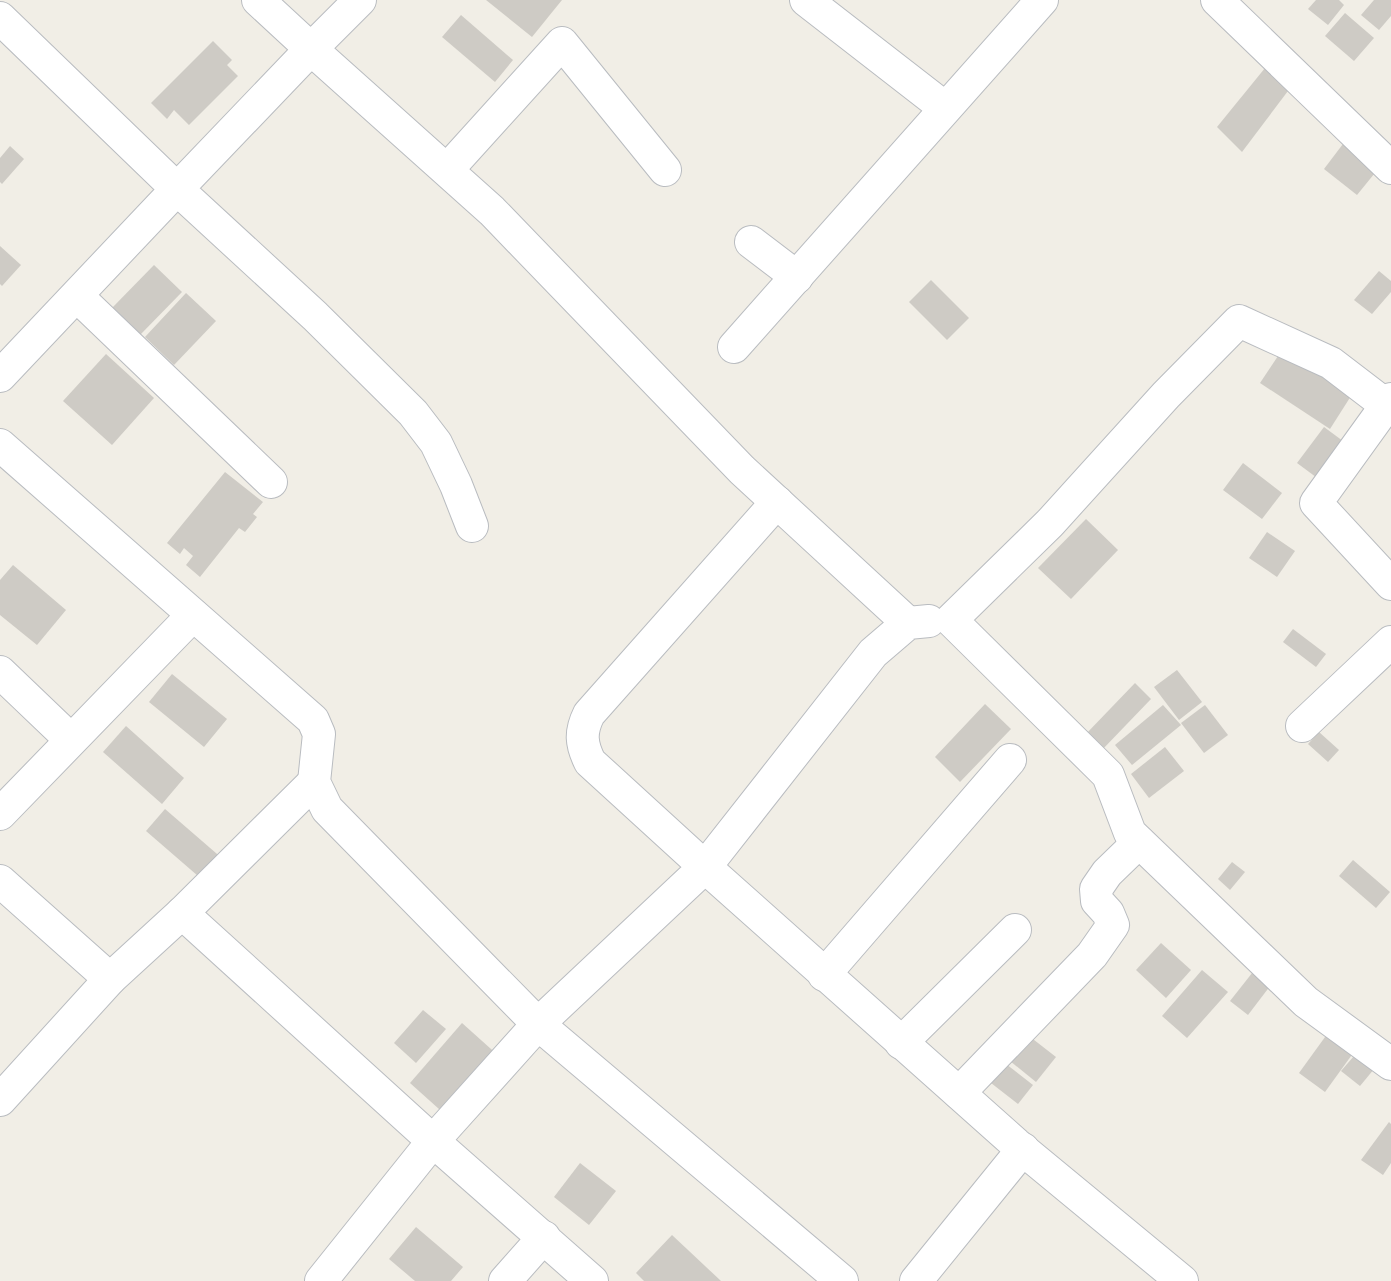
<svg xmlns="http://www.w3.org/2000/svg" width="1391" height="1281" viewBox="0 0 1391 1281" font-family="'Alegreya Sans',sans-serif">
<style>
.building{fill:#cecbc5}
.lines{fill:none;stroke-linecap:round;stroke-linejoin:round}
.minor-casing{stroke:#b9bcc0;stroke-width:34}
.minor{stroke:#fff;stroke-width:32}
</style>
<rect width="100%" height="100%" fill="#f1eee6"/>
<g class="building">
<polygon points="486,0 562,0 532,37"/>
<polygon points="1316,0 1339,0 1344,5 1328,25 1308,9"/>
<polygon points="1374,0 1391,0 1391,16 1379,30 1361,15"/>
<polygon points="1345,13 1374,38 1354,61 1325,36"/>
<polygon points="461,15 513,60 495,82 442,37"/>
<polygon points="213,41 232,60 227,65 238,76 189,125 174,110 167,119 151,103"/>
<polygon points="1265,68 1291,87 1242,152 1217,127"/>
<polygon points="1349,136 1383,163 1357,195 1324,169"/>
<polygon points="10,146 24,159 2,184 0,182 0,158"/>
<polygon points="0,246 21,265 2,286 0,284"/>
<polygon points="154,265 182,292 140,335 112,308"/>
<polygon points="1379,271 1391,281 1391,292 1372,314 1354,300"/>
<polygon points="931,280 969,318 947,340 909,302"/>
<polygon points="186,293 216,321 174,365 145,337"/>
<polygon points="1282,350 1351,396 1330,429 1260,383"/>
<polygon points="106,354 154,398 112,445 63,401"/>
<polygon points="1324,427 1351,447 1324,483 1297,463"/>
<polygon points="1243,463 1282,493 1262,519 1223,490"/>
<polygon points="225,472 263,502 253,514 257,517 245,532 239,528 200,577 186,565 193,556 184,548 180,554 167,543"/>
<polygon points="1086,519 1118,550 1071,599 1038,568"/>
<polygon points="1267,532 1295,551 1277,577 1249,558"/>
<polygon points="13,565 66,610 37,645 0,615 0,580"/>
<polygon points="1293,629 1326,654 1316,667 1283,642"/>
<polygon points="1177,670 1202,702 1179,720 1154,687"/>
<polygon points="172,674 227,719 204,747 149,702"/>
<polygon points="1135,683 1151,699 1101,751 1085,735"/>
<polygon points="985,704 1011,729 960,782 935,757"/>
<polygon points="1163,705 1181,725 1132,765 1115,745"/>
<polygon points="1205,705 1228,735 1204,753 1181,723"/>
<polygon points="126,726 184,778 162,804 103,752"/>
<polygon points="1319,732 1339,750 1328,762 1308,744"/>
<polygon points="1165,747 1184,771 1149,798 1131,774"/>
<polygon points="165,809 224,860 205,882 146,831"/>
<polygon points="1353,860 1390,892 1376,908 1339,876"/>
<polygon points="1232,862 1245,872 1230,890 1218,879"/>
<polygon points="1161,943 1191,970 1166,998 1136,970"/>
<polygon points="1260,963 1277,977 1248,1015 1230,1001"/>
<polygon points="1202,970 1228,992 1187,1038 1162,1016"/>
<polygon points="423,1010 446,1029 416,1063 394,1043"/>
<polygon points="462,1023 501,1058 449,1118 410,1083"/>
<polygon points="1333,1026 1359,1045 1325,1092 1299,1073"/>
<polygon points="1029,1036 1056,1057 1036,1082 1010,1061"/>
<polygon points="1361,1048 1379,1063 1360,1086 1341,1071"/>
<polygon points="1006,1064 1033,1085 1018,1104 991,1083"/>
<polygon points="1389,1122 1391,1124 1391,1163 1383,1175 1361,1160"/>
<polygon points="580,1163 616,1191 589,1225 554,1197"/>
<polygon points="416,1227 463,1267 451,1281 415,1281 389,1259"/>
<polygon points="672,1235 721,1281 644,1281 636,1273"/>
</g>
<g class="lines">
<g class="minor-casing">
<g id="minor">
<polyline points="258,0 311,49 360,0"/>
<polyline points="806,0 945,108"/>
<polyline points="1217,0 1391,168"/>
<polyline points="0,18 177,189 0,376"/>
<polyline points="447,170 562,43 665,170"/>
<polyline points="751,242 797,277"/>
<polyline points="77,296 271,482"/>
<polyline points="734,347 1042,0"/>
<polyline points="1391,399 1316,503 1391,584"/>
<polyline points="1386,405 1331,363 1239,321 1166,395 1050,523 951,620 1108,775 1130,833 1306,1002 1391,1064"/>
<path d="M0 445 313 720 319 734 314 782 327 809 538 1024 705 867 590 762C581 744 580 732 589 714L777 502"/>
<polyline points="472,526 456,485 436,443 413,413 315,316 177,189 311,49 492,211 742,470 908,623"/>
<polyline points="929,621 908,623 873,653 705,867 1016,1144 1182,1281"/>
<polyline points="0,672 70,739"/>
<polyline points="1302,726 1391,642"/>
<polyline points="0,814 193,615"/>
<polyline points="0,881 110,979 182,913 314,782"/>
<polyline points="182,913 433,1141 592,1281"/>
<polyline points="824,975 1010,760"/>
<polyline points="901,1043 1015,930"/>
<polyline points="959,1093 1092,955 1113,925 1108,913 1097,901 1096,889 1107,873 1139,842"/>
<polyline points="0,1100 110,979"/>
<polyline points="321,1281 433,1141 538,1024 842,1281"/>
<polyline points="505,1281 544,1237"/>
<polyline points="916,1281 1023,1149"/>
</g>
</g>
<use href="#minor" class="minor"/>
</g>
</svg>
